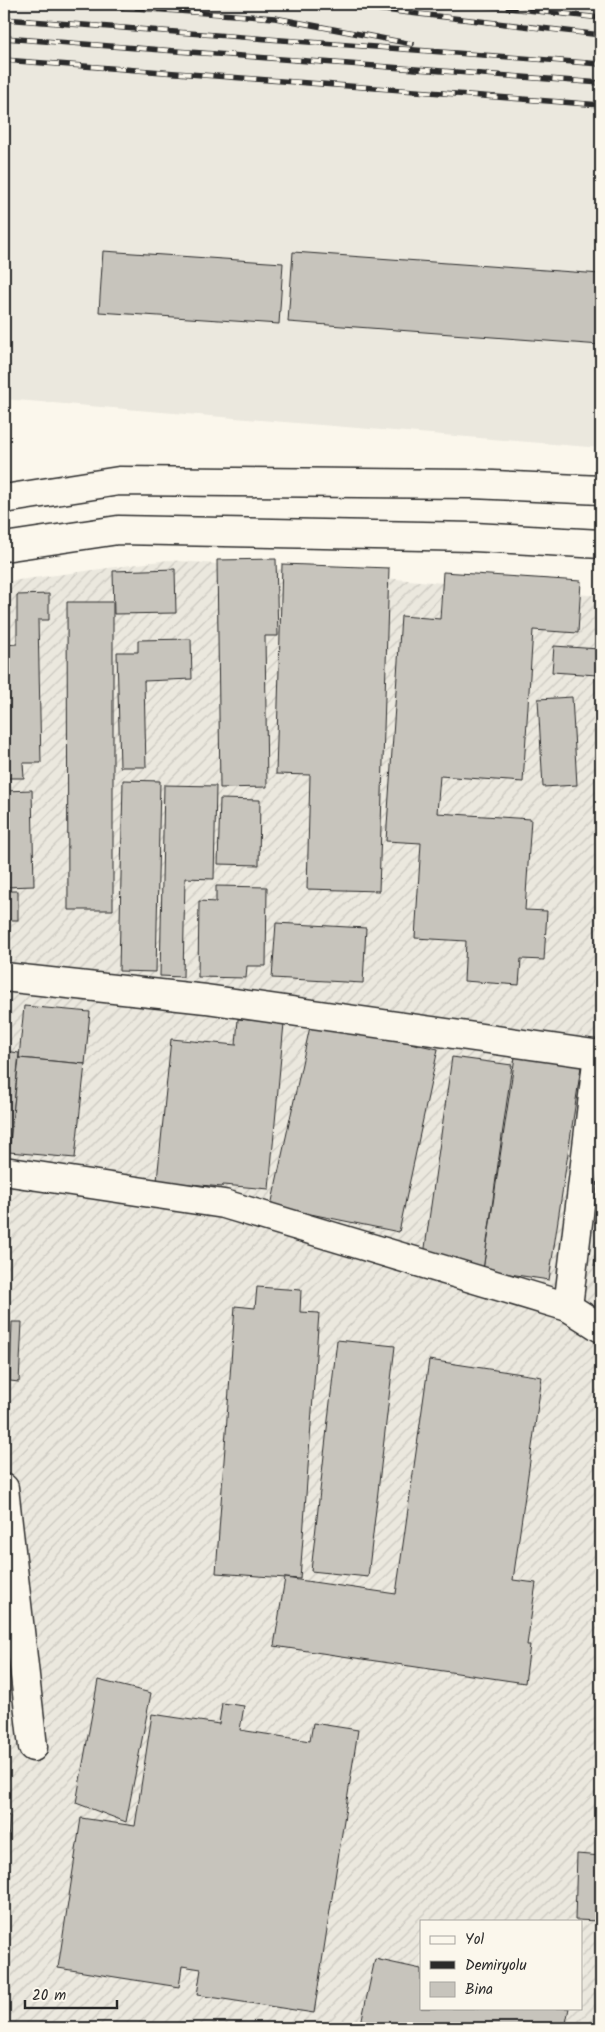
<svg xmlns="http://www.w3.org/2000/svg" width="605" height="2032" viewBox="0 0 605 2032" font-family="Kalam,sans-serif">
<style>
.built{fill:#ebe8de}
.industrial{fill:url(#industrial-furrows);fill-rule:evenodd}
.building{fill:#c7c4bc;stroke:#2b2b2b}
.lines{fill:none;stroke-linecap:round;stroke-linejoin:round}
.street-casing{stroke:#2b2b2b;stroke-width:31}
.secondary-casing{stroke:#2b2b2b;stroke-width:31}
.street{stroke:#fbf7ec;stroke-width:28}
.secondary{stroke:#fbf7ec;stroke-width:28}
.rail-casing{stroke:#2b2b2b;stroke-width:5.5}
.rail{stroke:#fbf7ec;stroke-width:4;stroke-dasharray:11;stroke-linecap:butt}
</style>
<defs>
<pattern id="industrial-furrows" width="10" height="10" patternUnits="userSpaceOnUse" patternTransform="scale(1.25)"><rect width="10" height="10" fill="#ebe8de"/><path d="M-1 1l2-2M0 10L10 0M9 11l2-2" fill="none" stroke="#cac7bf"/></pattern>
</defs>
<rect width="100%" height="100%" fill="#fbf7ec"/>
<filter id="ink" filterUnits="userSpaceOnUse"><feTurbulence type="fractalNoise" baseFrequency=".02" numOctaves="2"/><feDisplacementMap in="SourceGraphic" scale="10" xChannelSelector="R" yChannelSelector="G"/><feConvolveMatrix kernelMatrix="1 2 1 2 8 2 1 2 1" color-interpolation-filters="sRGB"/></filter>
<g filter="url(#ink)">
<polygon class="built" points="4,4 601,4 601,448 4,399"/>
<path class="industrial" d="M168 560 588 595H601V2028H4V582ZM421 1921H581V2008H421Z"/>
<g class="building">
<polygon points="103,251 283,263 279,324 99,312"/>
<polygon points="293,252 601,274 601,345 288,322"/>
<polygon points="276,559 278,636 265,636 267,787 220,788 217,560"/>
<polygon points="282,564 389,568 379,891 307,889 310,775 276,774"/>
<polygon points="175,569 176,613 114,614 113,571"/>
<polygon points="443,572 581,581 578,633 533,630 523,782 440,776 437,813 531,819 525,910 547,911 544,960 521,959 519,985 464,981 466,941 415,938 421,843 386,841 401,616 440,619"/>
<polygon points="49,594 49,620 38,620 41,763 23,763 24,778 4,778 4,645 17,644 17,595"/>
<polygon points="67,602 113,602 113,910 68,910"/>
<polygon points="191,639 192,679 144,681 146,767 120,767 117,652 138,652 138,640"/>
<polygon points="554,646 599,649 597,675 552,672"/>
<polygon points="572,697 577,785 543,787 538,699"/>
<polygon points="123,780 160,781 156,972 119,971"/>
<polygon points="164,785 216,786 214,879 185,878 183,977 160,976"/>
<polygon points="32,790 34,886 4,887 4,791"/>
<polygon points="220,799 260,800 259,865 218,864"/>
<polygon points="216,886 267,887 266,966 247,966 246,978 198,977 199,901 216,902"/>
<rect x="4" y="891" width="14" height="29"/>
<polygon points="276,923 366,928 363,983 272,978"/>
<polygon points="24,1006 90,1012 85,1064 19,1058"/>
<polygon points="238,1019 284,1023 269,1189 223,1185 222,1187 157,1181 171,1039 236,1045"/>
<polygon points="311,1022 438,1049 399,1232 271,1206"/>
<polygon points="516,1050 582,1060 549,1280 483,1270"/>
<polygon points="4,1051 19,1053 10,1147 4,1146"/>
<polygon points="452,1057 512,1065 483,1270 423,1262"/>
<polygon points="19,1058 85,1064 75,1158 9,1152"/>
<polygon points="601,1215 601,1267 594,1266"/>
<polygon points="257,1287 301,1290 300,1312 319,1313 300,1579 216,1573 235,1306 255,1308"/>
<polygon points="12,1322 22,1322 19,1382 10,1381"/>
<polygon points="337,1340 395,1346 368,1577 311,1571"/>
<polygon points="429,1360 542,1377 513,1580 536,1583 527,1645 530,1645 525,1683 274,1646 285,1578 396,1594"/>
<polygon points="98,1680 151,1693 126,1822 76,1803"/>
<polygon points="222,1703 244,1706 240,1730 310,1741 313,1723 358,1730 314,2013 197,1995 201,1969 182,1966 179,1987 58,1968 81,1818 135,1826 152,1714 219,1724"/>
<polygon points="4,1815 10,1816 4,1884"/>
<polygon points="577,1854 601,1856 601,1921 575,1920"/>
<polygon points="375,1959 421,1969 421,2008 569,2008 565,2028 360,2028"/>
</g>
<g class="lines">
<g class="street-casing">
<g id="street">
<polyline points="4,977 206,999 601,1055"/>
<polyline points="4,1171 224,1204 568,1307 601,1328"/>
<polyline points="568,1307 598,1054"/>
<polyline points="4,1488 33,1747"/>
</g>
</g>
<g class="secondary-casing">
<g id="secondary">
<polyline points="4,499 119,481 472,484 601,490"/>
<polyline points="4,547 118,530 474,537 601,544"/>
</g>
</g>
<use href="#street" class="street"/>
<use href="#secondary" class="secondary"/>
<g class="rail-casing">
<g id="rail">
<polyline points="80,4 275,18 412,44"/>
<polyline points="332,4 601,35"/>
<polyline points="473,4 601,18"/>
<polyline points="4,19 601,64"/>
<polyline points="4,38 601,83"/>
<polyline points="4,60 601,105"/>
</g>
</g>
<use href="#rail" class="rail"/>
</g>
</g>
<rect width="605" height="2032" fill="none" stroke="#fbf7ec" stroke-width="20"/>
<rect x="10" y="10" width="585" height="2012" fill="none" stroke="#2b2b2b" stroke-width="2" filter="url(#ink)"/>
<rect x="420" y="1920" width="162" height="90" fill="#fbf7ec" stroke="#a8a59f"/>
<rect x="430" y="1936" width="25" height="8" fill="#fbf7ec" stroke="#a8a59f"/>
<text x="465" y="1944" font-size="15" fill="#2b2b2b">Yol</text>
<rect x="430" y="1961" width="25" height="8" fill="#2b2b2b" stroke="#a8a59f"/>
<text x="465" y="1970" font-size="15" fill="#2b2b2b">Demiryolu</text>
<rect x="430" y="1982" width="25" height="15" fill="#c7c4bc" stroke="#a8a59f"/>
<text x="465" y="1994" font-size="15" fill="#2b2b2b">Bina</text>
<path d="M25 2000v8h92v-8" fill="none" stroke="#2b2b2b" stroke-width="2.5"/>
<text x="32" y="2000" font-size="15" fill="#2b2b2b" stroke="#fbf7ec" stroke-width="4" paint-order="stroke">20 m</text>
</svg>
